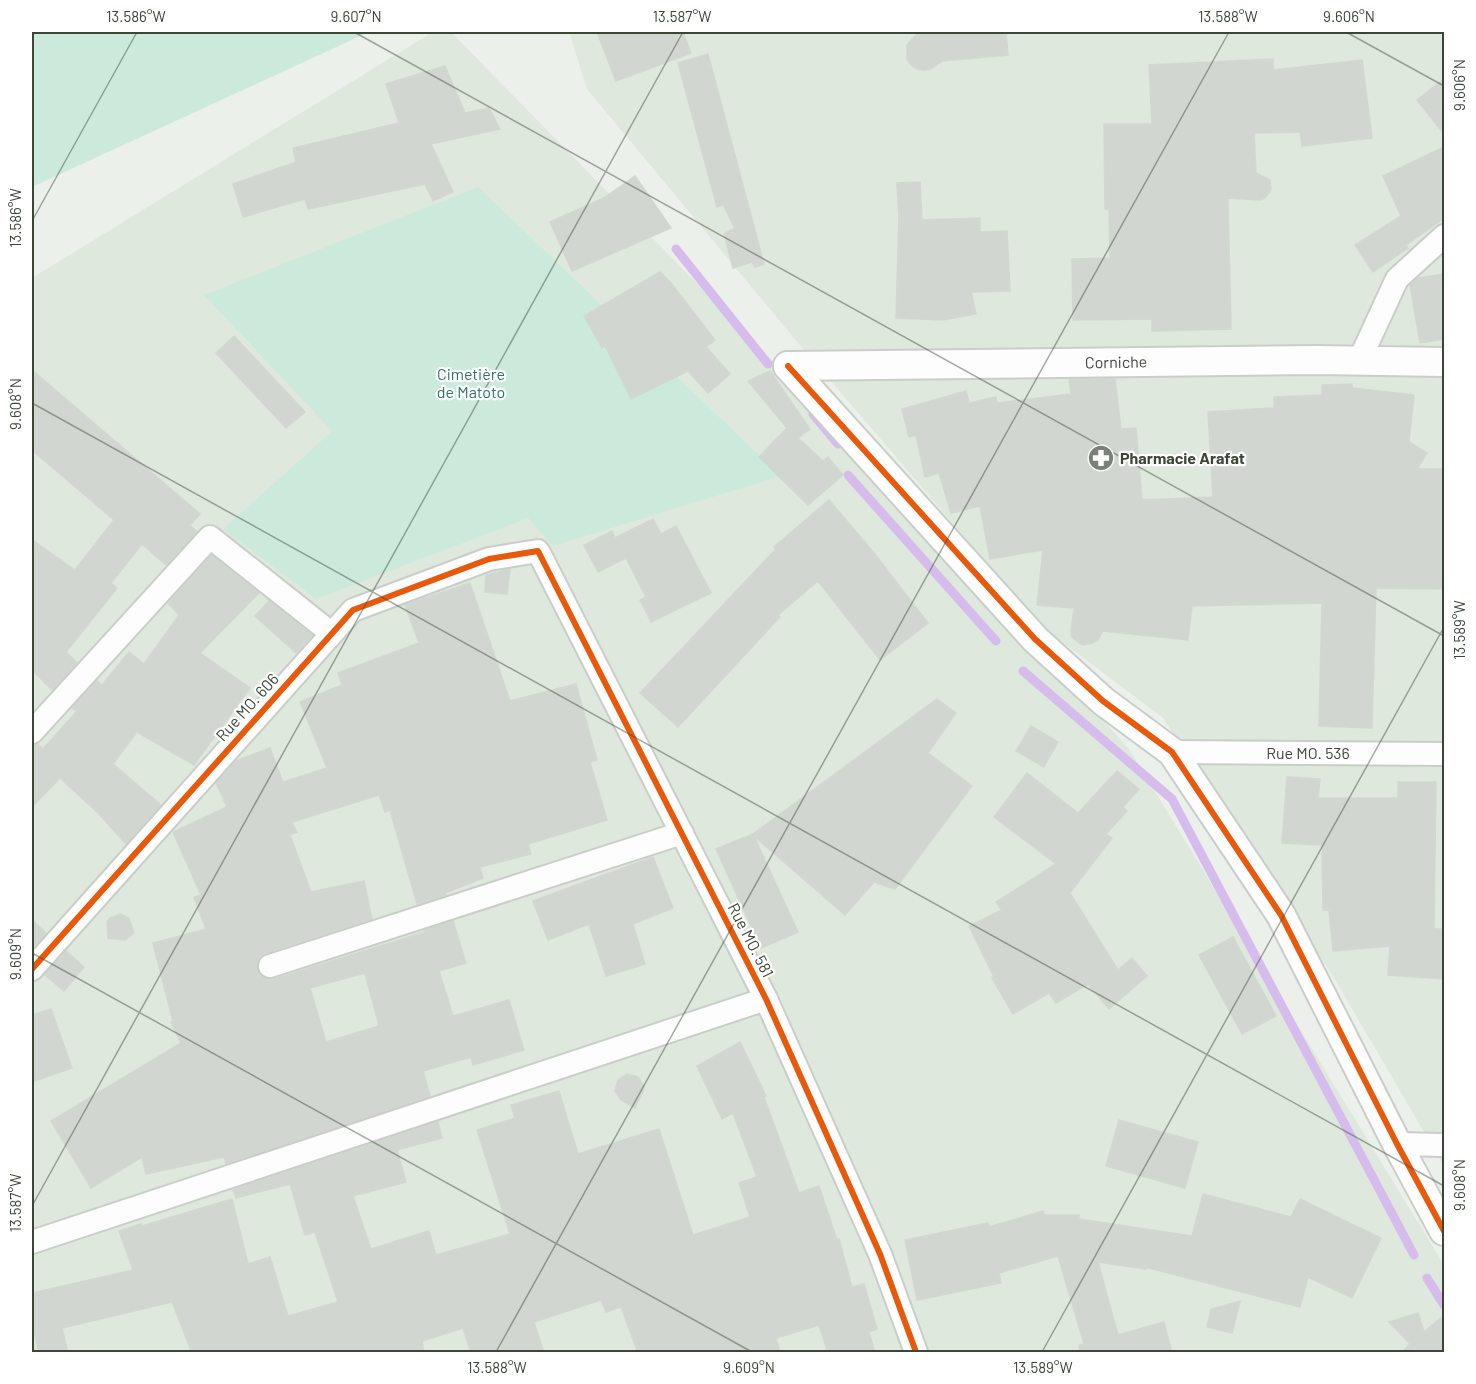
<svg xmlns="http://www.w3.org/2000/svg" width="1476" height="1384" viewBox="0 0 1476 1384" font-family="Barlow,sans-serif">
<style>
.residential{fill:#dfe8dc}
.green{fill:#cceadc}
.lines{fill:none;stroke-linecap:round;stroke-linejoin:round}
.stream{stroke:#d5bced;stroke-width:9}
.building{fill:#d1d7d0;stroke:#d2d8d1;stroke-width:1.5;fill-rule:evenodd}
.minor-casing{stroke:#c9cec8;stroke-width:26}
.tertiary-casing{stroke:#c9cec8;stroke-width:32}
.minor{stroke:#fcfdfc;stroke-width:22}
.tertiary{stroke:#fcfdfc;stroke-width:28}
.cycleway-casing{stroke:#fff;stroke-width:10}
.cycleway{stroke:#e8590c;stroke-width:6}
.ticks{fill:none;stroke:#3b4637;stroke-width:1.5;stroke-opacity:0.45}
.labels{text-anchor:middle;stroke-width:4.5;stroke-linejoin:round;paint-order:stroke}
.street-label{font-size:16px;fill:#3b4637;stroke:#fff}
.park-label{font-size:16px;fill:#2c7662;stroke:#fff}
.poi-label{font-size:16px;font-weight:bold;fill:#3b4637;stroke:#fff;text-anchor:start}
.neatline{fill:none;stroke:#3b4637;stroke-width:2}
.ticks-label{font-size:15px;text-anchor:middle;fill:#3b4637}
</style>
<rect width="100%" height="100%" fill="#ebf0eb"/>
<g class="residential">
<polygon points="433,32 451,32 802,391 1129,749 1444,1265 1444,1352 32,1352 32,278"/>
<polygon points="569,32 1444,32 1444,1166 1334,978 1163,718 1040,625 794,338 587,89"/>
</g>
<g class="green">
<polygon points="32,32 369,32 32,187"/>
<polygon points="478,187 781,476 553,546 528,518 316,599 223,529 332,431 204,295"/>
</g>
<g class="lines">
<g class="stream">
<polyline points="676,249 768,364"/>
<polyline points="813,414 838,444"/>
<polyline points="848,475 996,641"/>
<polyline points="1023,671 1172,799 1414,1255"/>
<polyline points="1427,1278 1444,1305"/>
</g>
</g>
<g class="building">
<polygon points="597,32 683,32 691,53 616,81"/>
<polygon points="932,32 1006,32 1008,55 942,61 931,69 924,70 917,69 911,65 907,59 907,45 916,35"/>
<polygon points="708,54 764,264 755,267 752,262 733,268 724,234 735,228 723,205 717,207 678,63"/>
<polygon points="1273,59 1273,70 1362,60 1372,138 1302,146 1300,132 1254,133 1256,173 1270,180 1271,190 1265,198 1261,200 1228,198 1231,329 1152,331 1152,319 1073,320 1072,259 1110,258 1109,209 1105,209 1104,124 1152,124 1149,65"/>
<polygon points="445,66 465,113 489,108 500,129 431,144 453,192 433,201 425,184 308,209 305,199 243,217 233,184 296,162 293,148 399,123 386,84"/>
<polygon points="1444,79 1444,134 1417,100"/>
<polygon points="1444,147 1444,218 1406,245 1408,248 1373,272 1355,245 1401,216 1383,176"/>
<polygon points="635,176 671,228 572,271 550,222 604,198"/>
<polygon points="920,182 922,220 980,218 980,232 1007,231 1010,291 971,292 976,314 943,320 896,318 899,216 897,183"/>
<polygon points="660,272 671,283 715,340 706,347 730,374 708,393 688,371 631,399 605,346 602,348 584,316"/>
<polygon points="1444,274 1444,339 1420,343 1410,285 1418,278"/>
<polygon points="234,336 305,412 286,428 216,353"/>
<polygon points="32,370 200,514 190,525 197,532 166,565 142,544 111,583 117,588 66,652 77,663 52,690 32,670 32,540 75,570 114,520 32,450"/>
<polygon points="770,371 810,429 798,438 823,461 828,457 843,475 808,505 759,457 787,428 748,381"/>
<polygon points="1069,379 1115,379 1121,429 1136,428 1142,500 1213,497 1208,412 1274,408 1274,397 1322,395 1322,385 1352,384 1352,388 1414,395 1409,442 1427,453 1417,469 1444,469 1444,589 1376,588 1372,728 1319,726 1322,603 1192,606 1188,640 1103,631 1098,640 1093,643 1082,645 1072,637 1071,631 1074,608 1037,605 1043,550 990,559 980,506 951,513 939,473 925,477 916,435 909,437 902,409 966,391 969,403 996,397 997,403 1071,394"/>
<polygon points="829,500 874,553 928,623 880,660 818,581 778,615 780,617 678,727 640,693 776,549 774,547"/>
<polygon points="653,519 661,534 676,526 711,593 651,622 640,600 646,597 626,558 598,572 584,545 612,531 615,538"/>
<polygon points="211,555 259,593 200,653 250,688 194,765 137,732 113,764 161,805 126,844 98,813 60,778 32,807 32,745 38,744 43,749 77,711 72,708 97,681 102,685 129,652 144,664 179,615 168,603"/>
<polygon points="510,569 507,594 485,592 486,575"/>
<path d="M470 583 510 701 576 684 597 760 590 762 607 820 528 844 531 854 480 867 483 878 445 893 446 895 417 904 390 810 385 812 379 795 292 822 297 832 290 835 311 892 364 881 372 919 266 953 260 957 257 963V970L261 976 268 979H274L425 932 424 930 453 921 466 963 439 971 453 1016 509 1000 524 1050 473 1065 471 1057 423 1071 430 1096 226 1164 224 1157 146 1174 142 1157 91 1188 51 1121 181 1043 171 1022H173L153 943 206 929 194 897 201 895 173 832 227 807 216 783 236 761 270 748 283 782 327 768 300 702 342 685 338 673 419 643 405 605ZM365 973 379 1026 326 1042 310 988Z"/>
<polygon points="269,601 312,635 296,653 255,616"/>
<polygon points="937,699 956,713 928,753 972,786 895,889 874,882 845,915 754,836 798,932 761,948 716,849 753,834"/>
<polygon points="1031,726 1058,742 1044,767 1016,751"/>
<polygon points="1117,771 1139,789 1123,807 1127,811 1106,834 1112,838 1070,893 1118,970 1132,958 1147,976 1109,1009 1088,984 1056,1003 1049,993 1013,1014 992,978 994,977 969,926 1002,910 996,902 1056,864 994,817 1027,773 1078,813"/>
<polygon points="1287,777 1320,779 1318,798 1398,798 1398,782 1436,782 1434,929 1444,929 1444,979 1388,975 1390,946 1333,951 1329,910 1323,910 1322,845 1282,843"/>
<polygon points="653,857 673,908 633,924 645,964 606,976 589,924 548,940 533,901"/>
<polygon points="120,914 129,918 134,933 125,940 108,938 107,922 110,918"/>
<polygon points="32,920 46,933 32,949"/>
<polygon points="1233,937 1276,1016 1242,1034 1199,955"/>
<polygon points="66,951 84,967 64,991 45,975"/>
<polygon points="51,1009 72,1068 32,1082 32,1015"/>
<polygon points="740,1042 766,1096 764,1097 799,1193 819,1186 837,1240 839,1239 852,1287 864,1284 877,1329 869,1332 875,1353 828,1353 819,1325 776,1338 780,1353 638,1353 621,1307 606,1312 601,1300 534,1322 544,1353 471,1353 463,1328 422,1341 424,1353 192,1353 172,1302 62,1328 68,1353 39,1353 32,1323 32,1293 133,1270 119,1231 141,1224 142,1226 232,1199 248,1264 270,1257 288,1316 338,1302 315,1232 305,1235 290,1184 236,1198 233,1190 438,1122 442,1138 397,1150 406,1182 353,1196 371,1249 429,1231 436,1255 510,1234 477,1130 515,1118 511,1105 559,1091 578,1154 659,1129 693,1235 750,1217 739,1183 757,1177 733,1113 722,1119 697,1066"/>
<polygon points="627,1074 638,1077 644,1087 643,1092 635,1108 621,1100 615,1091 618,1080"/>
<polygon points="1119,1120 1198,1142 1185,1188 1106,1166"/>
<polygon points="1203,1194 1291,1217 1300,1199 1381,1238 1352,1298 1308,1277 1300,1307 1145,1267 1146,1269 1098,1262 1118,1335 1164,1322 1172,1353 1080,1353 1079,1345 1084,1344 1058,1256 999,1273 1001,1283 917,1300 905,1240 988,1223 989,1227 1043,1211 1044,1215 1079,1215 1079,1219 1192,1236"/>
<polygon points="1240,1301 1232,1333 1207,1327 1211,1309"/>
<polygon points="1418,1313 1424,1332 1444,1315 1444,1353 1401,1353 1410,1344 1389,1322"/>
</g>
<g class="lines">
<g class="minor-casing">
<g id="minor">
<polyline points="1359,361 1397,279 1444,236"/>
<polyline points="32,732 210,537 331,633"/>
<polyline points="1172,752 1444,754"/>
<polyline points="270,966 682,833"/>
<polyline points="32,969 353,610 489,559 538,551 766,999 880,1254 916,1352"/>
<polyline points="1397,1144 1444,1145"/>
<polyline points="32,1242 766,999"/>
</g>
</g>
<g class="tertiary-casing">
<g id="tertiary">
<polyline points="788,366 1035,639 1103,701 1172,752 1281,915 1397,1144 1444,1231"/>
<polyline points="788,366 1317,360 1444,362"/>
</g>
</g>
<use href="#minor" class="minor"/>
<use href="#tertiary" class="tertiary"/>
<g class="cycleway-casing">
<g id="cycleway">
<polyline points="788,366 1035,639 1103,701 1172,752 1281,915 1397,1144 1444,1231"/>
<polyline points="32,969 353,610 489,559 538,551 766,999 880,1254 916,1352"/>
</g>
</g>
<use href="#cycleway" class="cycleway"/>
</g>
<path class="ticks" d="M354 32 1444 636M1346 32 1444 86M32 221 137 32M32 403 1444 1186M32 953 752 1352M32 1206 683 32M496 1352 1229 32M1042 1352 1444 627"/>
<defs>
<g id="pharmacy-disc" transform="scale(1.35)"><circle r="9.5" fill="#798276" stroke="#fff"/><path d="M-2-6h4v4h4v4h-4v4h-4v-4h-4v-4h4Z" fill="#fff"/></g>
</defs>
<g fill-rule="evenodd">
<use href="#pharmacy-disc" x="1101" y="458"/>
</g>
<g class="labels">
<g class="street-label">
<text transform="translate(1116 362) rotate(-1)" y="6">Corniche</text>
<text transform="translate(247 707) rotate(-48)" y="6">Rue MO. 606</text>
<text x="1308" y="759">Rue MO. 536</text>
<text transform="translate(751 940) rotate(63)" y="6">Rue MO. 581</text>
</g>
<g class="park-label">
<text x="471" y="380">Cimetière<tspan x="471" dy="18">de Matoto</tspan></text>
</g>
<g class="poi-label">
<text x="1120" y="464">Pharmacie Arafat</text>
</g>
</g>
<rect width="1476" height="1384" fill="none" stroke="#ffffff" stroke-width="66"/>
<rect x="33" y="33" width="1410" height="1318" class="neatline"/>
<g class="ticks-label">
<text x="136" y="22">13.586°W</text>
<text x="356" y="22">9.607°N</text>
<text x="682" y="22">13.587°W</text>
<text x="1228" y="22">13.588°W</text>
<text x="1349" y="22">9.606°N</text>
<text transform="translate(1460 85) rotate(-90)" y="5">9.606°N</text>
<text transform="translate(16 218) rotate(-90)" y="5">13.586°W</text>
<text transform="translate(16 404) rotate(-90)" y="5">9.608°N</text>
<text transform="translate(1460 630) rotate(-90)" y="5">13.589°W</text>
<text transform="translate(16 954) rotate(-90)" y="5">9.609°N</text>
<text transform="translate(1460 1185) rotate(-90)" y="5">9.608°N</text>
<text transform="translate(16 1203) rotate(-90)" y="5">13.587°W</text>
<text x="497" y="1373">13.588°W</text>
<text x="749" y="1373">9.609°N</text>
<text x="1043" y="1373">13.589°W</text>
</g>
</svg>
